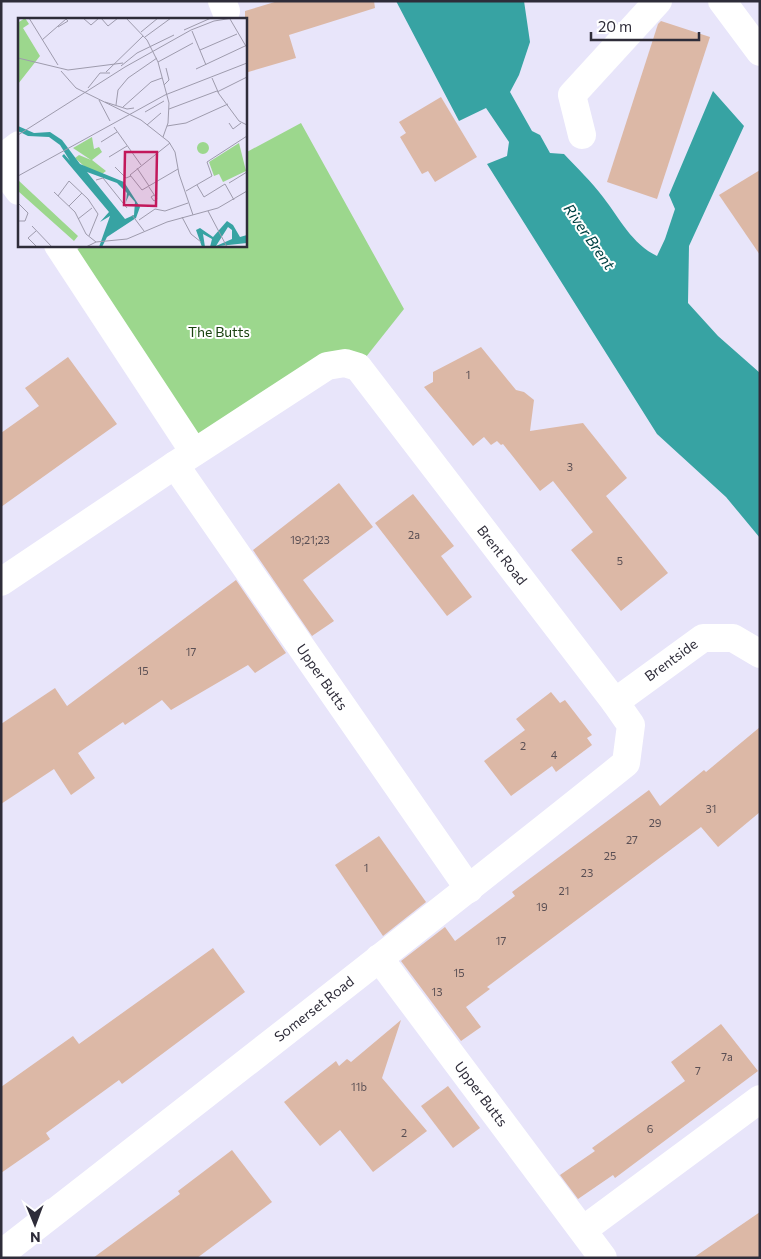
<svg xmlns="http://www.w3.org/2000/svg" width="761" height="1259" viewBox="0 0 761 1259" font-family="Commissioner,sans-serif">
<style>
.green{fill:#9cd78d}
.water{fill:#37a3a3}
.building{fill:#dcb8a6}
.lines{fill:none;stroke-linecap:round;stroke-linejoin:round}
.minor{stroke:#fff;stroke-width:28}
.labels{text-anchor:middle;stroke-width:4;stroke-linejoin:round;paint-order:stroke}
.number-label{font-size:11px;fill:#5a4f54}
.park-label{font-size:14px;fill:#1b4311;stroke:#fff}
.street-label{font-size:14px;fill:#2e2c39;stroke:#fff}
.water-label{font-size:15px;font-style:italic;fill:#004243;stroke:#fff}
.inset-road{fill:none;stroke:#9e9bad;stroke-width:1}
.view{fill:#c2185b;fill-opacity:0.15;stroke:#c2185b;stroke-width:2.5}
.inset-edge{fill:none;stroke:#2e2c39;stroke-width:2.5}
</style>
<rect width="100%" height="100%" fill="#e8e5fa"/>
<polygon class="green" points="301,123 404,309 358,367 345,363 194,452 66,256 84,245 245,245 245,153"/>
<path class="water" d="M396 1H524L530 42 519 75 510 92 532 131 540 135 550 153 564 154C577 168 592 182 603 197 620 219 632 244 657 256L665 239 675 209 669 195 713 91 744 126 689 246 688 303 718 336 760 373V538L726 497 657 434 487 164 507 156 509 142 486 108 459 121Z"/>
<g class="building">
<polygon points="278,1 374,1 375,8 289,35 296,58 245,73 245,11"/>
<polygon points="661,21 710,37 657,199 607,182 658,24"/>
<polygon points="441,97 477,157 435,182 428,171 422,174 400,137 406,133 399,122"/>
<polygon points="760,170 760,255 719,195"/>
<polygon points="481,347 516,390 524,392 534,400 530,431 583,423 627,478 606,496 668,573 621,611 571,550 593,532 553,481 540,491 503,444 501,445 497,441 491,445 484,437 473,446 424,387 433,382 433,372"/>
<polygon points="68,357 117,424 1,507 1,433 39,406 25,388"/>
<polygon points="339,483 373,527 303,580 334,621 312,636 253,550"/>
<polygon points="413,494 454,546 441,556 472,597 447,616 375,523"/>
<polygon points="236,580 286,653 255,673 248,665 171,710 162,700 125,725 123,722 78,753 95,778 71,795 54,769 1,804 1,724 55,688 67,706"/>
<polygon points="551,692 560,703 565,700 592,735 587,738 592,745 556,772 552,766 511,796 484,761 525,730 516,719"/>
<polygon points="760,727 760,812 718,847 701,827 487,987 490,989 466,1007 481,1027 461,1041 401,961 445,927 455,941 515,896 512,892 649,790 660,806 704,770 706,772"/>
<polygon points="379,836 426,902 383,936 335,865"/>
<polygon points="213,948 245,992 122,1084 119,1080 46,1133 50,1139 1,1173 1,1087 73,1036 79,1044"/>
<polygon points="401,1020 382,1078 427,1131 373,1172 340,1130 320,1146 284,1102 336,1061 339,1066 347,1059 351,1062"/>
<polygon points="721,1024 758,1071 615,1178 613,1175 578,1199 560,1175 595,1151 592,1148 685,1081 671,1062"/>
<polygon points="448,1086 480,1128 453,1148 421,1106"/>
<polygon points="232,1150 272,1202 197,1258 93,1258 180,1194 178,1191"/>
<polygon points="760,1212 760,1258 693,1258"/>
</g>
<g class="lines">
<g class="minor">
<polyline points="222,1 226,11"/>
<polyline points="722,1 760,52"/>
<polyline points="582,135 572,95 658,1"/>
<polyline points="1,159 19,145"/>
<polyline points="1,167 19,191"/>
<polyline points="58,245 194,452"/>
<polyline points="175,465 469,889"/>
<path d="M1 582 175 465 327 366 345 363 358 367 615 702 631 725 626 763C419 929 210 1091 1 1254"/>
<polyline points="615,702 703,638 733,638 760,654"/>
<polyline points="379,958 603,1258"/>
<polyline points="583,1230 760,1099"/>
</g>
</g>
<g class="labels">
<g class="number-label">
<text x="468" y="379">1</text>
<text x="570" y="471">3</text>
<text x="414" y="539">2a</text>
<text x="310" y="544">19;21;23</text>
<text x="620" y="565">5</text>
<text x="191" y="656">17</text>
<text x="143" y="675">15</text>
<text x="523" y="750">2</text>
<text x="554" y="759">4</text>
<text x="711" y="813">31</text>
<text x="655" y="827">29</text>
<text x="632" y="844">27</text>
<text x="610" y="860">25</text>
<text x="366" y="872">1</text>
<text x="587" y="877">23</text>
<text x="564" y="895">21</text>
<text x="542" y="911">19</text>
<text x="501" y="945">17</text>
<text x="459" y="977">15</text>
<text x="437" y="996">13</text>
<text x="727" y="1061">7a</text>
<text x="698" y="1075">7</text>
<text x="359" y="1091">11b</text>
<text x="650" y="1133">6</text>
<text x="404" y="1137">2</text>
</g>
<g class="park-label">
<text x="219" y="337">The Butts</text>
</g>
<g class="street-label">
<text transform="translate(502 555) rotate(52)" y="5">Brent Road</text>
<text transform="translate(671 660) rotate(-36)" y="5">Brentside</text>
<text transform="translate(322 677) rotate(55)" y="5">Upper Butts</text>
<text transform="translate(314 1009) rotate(-38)" y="5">Somerset Road</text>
<text transform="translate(481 1094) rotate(53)" y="5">Upper Butts</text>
</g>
<g class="water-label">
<text transform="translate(589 237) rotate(55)" y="5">River Brent</text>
</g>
</g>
<g transform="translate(18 18)">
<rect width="229" height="229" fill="#e8e5fa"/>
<path d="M0 0 1 4 7 0 11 6 5 10 22 38 0 66ZM74 119 76 131 81 129 84 134 74 142 88 153 84 156 67 149 57 140 61 137 73 142 55 130ZM179 130a6 6 0 1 1 12 0a6 6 0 1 1-12 0ZM221 125 228 153 205 164 201 156 196 158 191 144ZM0 162 60 218 56 223 0 173Z" fill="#9cd78d"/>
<path d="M0 108 16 115 32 114 44 122 62 146 106 164 122 189 118 200 89 219 84 229H81L92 198 82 204 91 194 44 138 46 136 52 143 42 127 31 119 10 118 0 113ZM69 154 99 165 109 175 108 184 111 177 117 184 116 197 107 201ZM209 203 215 207 222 219 229 217V225L192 229 194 221 185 216 187 229H184L178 212 182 210 195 219ZM210 209 214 212V221L198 228Z" fill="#37a3a3" fill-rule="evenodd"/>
<path class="inset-road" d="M11 0 40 47M65 0 73 7 81 0M83 0 90 8 100 0M108 0 129 22 140 44 151 85 150 105 145 119M212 1 229 30M166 12 193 0M174 13 188 47M123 14 140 0M127 19 153 0M24 22 48 1 50 3 40 9M182 32 219 16M0 40 50 52 105 45M140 44 175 25M103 48 119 35 156 17M178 51 227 28M43 53 58 70 123 102 151 124 157 134 161 156 175 197M88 54 125 18M194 60 201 76 221 103 229 107M146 67 151 62 148 50M70 70 82 55H92M199 74 229 59M81 82 92 103M87 84 109 91 116 90M98 87 100 72 110 60 139 40M105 89 133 64 144 60M151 91 199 73M127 94 146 83M211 105 215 111 223 105M129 107 143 95M149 108 168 105 210 86M96 109 123 147M0 117 107 49 173 12 196 3 215 0M83 124 99 114M152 125 112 157 124 172 160 151M91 139 109 128M97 149 108 160 113 158M119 150 131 168M0 158 147 77 229 45M78 162 85 160 109 190M211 165 229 154M179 167 186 179 207 166 216 182M131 169 139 181 136 183 133 179 136 177M168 173 194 158 189 144 229 118M36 174 57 194 68 216 78 224M40 178 51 163 70 181 80 196 71 218M0 185 10 195 7 203H0M51 188 64 175M190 193 209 229M114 197 126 213M164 199 173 216 183 224M60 201 74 190M121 202 137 191 147 193 170 185M14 208 34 229M18 213 10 220 19 229M68 229 78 224 109 221 149 204 200 190 229 173"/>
<path class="view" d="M107 134H139L138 188 106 187Z"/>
<rect width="229" height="229" class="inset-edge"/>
</g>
<rect width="761" height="1259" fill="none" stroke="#2e2c39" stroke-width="5"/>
<g transform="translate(35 1224) rotate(179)" stroke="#ffffff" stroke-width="4" paint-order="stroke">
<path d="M0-4L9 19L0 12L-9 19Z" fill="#2e2c39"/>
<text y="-8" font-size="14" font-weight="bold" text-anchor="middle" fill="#2e2c39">N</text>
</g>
<path d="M591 32v8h108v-8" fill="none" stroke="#2e2c39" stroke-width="2.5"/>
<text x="598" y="32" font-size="15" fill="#2e2c39" stroke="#ffffff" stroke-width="4" paint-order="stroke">20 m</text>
</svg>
